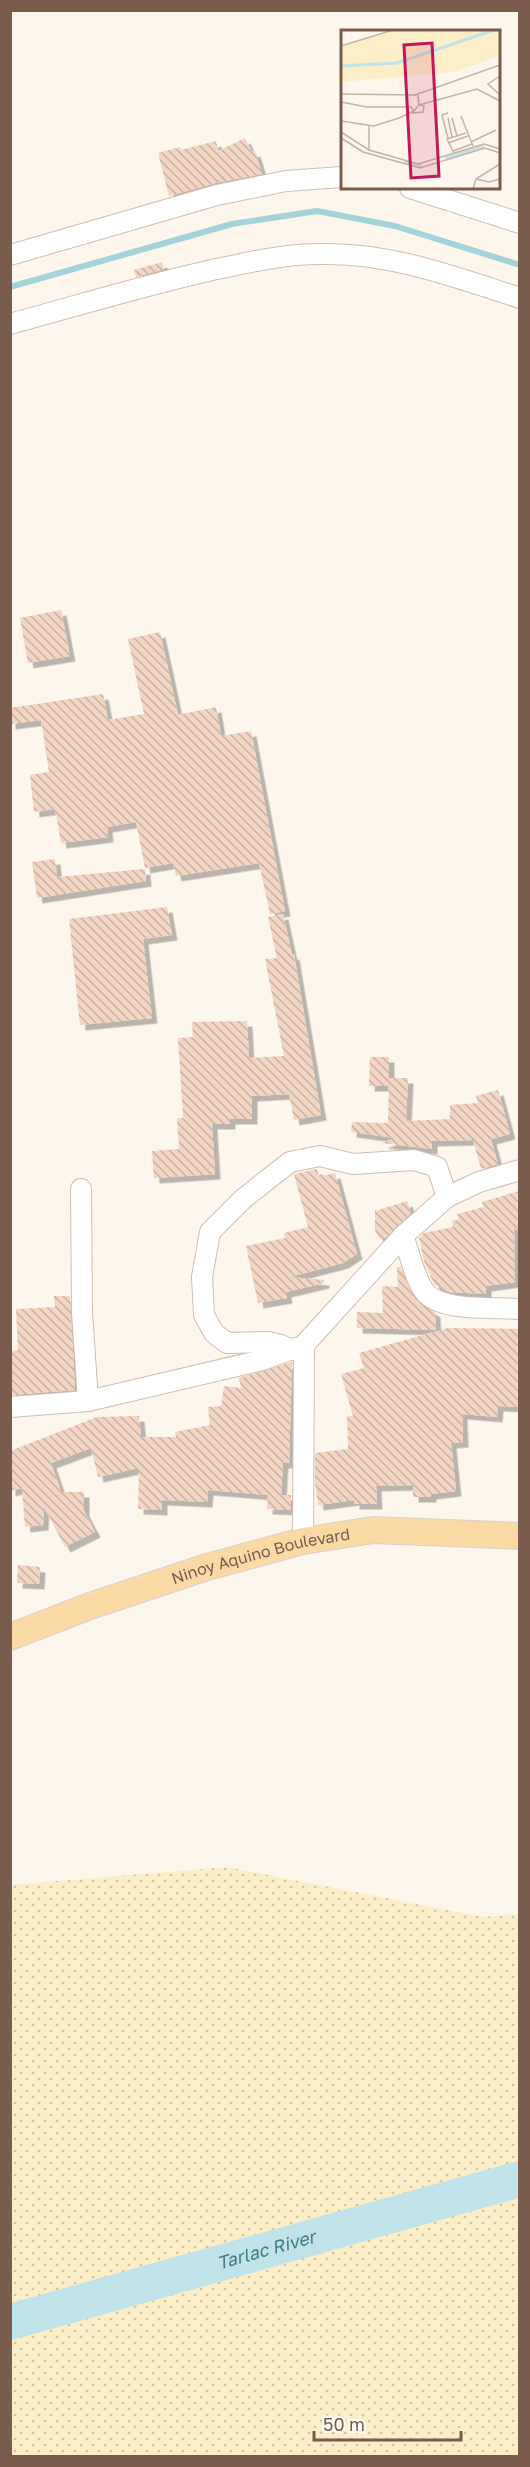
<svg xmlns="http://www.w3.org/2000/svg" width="530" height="2467" viewBox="0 0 530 2467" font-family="'Golos Text',sans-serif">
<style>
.sand{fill:url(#sand-dots)}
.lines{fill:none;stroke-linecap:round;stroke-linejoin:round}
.stream{stroke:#a5d3da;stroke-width:6}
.river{stroke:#bfe3e8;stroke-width:36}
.building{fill:url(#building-back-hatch);filter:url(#shadow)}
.minor-casing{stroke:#d1beb0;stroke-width:22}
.major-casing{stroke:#dad1cd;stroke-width:28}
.minor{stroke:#fff;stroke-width:20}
.major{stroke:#fbd9a5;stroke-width:26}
.labels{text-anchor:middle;stroke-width:5;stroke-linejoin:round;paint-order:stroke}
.street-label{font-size:16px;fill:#7a5c4d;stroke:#fffaf3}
.water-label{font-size:18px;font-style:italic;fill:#437c86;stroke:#fffaf3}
.inset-river{fill:none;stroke:#bfe3e8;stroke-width:3}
.inset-road{fill:none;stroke:#c5b3a7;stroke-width:1.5}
.view{fill:#c2185b;fill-opacity:0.15;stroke:#c2185b;stroke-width:3}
.inset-edge{fill:none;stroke:#7a5c4d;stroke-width:3}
</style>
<defs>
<pattern id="sand-dots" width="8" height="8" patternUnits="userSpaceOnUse" patternTransform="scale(1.5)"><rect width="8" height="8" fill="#fcefc7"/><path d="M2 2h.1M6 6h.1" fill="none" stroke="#d1c5a4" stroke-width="1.8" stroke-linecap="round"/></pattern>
<pattern id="building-back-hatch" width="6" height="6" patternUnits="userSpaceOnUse" patternTransform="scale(1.5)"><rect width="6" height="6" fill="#f3d5c3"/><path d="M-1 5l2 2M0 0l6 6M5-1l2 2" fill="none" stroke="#cab0a1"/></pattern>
<filter id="shadow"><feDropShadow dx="5.5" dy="5.5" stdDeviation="0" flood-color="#0004"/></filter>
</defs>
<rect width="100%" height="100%" fill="#fdf6ec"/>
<polygon class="sand" points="227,1867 483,1917 519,1914 519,2456 11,2456 11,1885"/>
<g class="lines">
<polyline class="stream" points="10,287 232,224 317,211 395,226 520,265"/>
<path class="river" id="s1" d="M10 2322 520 2179"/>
</g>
<g class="building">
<polygon points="245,138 252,152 255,151 262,174 215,183 169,196 158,153 180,147 181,150 216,141 218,151"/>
<polygon points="162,262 164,269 136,277 134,270"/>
<polygon points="61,610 70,656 28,663 20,618"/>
<polygon points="160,632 178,715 216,707 221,736 251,731 285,911 270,914 259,863 176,876 173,863 145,868 136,822 107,827 108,837 61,843 55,809 34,812 30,775 49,772 41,720 10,724 10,708 103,694 108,720 144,714 128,639"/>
<polygon points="55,859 57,877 145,869 146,881 37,898 32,862"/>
<polygon points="167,907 172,935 143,939 152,1018 80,1025 69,919"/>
<polygon points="283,914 292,955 294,954 321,1115 294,1120 289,1094 252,1096 252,1119 230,1119 230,1124 212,1124 215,1174 154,1178 152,1151 179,1149 177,1118 183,1118 178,1038 193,1037 192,1022 247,1021 249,1058 284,1056 265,959 277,958 268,917"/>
<polygon points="370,1057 389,1057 389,1086 369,1086"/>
<polygon points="389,1078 408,1078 406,1121 450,1119 450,1105 478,1103 476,1096 498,1090 510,1134 491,1139 498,1164 481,1169 473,1140 432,1141 432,1149 382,1143 395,1138 351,1132 352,1122 388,1123"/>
<polygon points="317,1169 319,1177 335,1173 357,1254 343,1263 290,1277 324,1280 324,1283 286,1292 287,1298 258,1303 246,1246 285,1238 284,1233 308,1227 294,1174"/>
<polygon points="519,1191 517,1230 514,1229 515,1282 486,1286 486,1294 449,1292 434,1284 424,1261 419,1238 424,1233 453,1227 452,1221 459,1220 457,1214 484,1207 482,1202"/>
<polygon points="407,1201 411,1213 385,1238 379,1238 375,1230 375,1211"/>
<polygon points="397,1267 401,1267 415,1299 435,1312 436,1330 357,1328 357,1312 383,1313 382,1286 398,1287"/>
<polygon points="54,1296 70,1296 75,1390 10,1395 10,1351 18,1350 16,1309 55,1307"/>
<polygon points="448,1328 519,1329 519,1407 498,1406 497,1417 462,1414 463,1442 451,1443 456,1491 431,1494 431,1497 413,1497 413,1485 376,1486 377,1504 354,1504 354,1500 318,1505 315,1483 315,1453 348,1449 347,1416 353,1416 341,1374 364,1368 359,1353"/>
<polygon points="292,1362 289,1463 283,1463 281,1495 291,1495 291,1510 267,1509 268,1495 208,1490 207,1502 162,1500 162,1510 138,1509 139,1468 98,1477 91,1448 51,1463 61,1492 84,1492 84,1511 95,1532 65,1547 44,1507 43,1525 25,1527 22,1488 10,1491 10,1451 97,1417 139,1416 141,1437 176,1437 175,1432 210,1425 208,1407 221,1406 224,1386 242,1388 238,1378"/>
<polygon points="18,1565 40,1567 39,1584 17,1583"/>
</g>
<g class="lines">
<g class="minor-casing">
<g id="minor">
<polyline points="410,188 520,223"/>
<polyline points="10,255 217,195 286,181 342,177"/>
<path d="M10 324C76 306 142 286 208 271 246 263 282 254 320 254 389 252 455 277 520 298"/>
<polyline points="81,1189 82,1312 88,1401"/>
<path d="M403 1236C409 1251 415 1280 425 1292 441 1312 495 1307 520 1309"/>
<polyline points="291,1350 281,1345 268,1342 227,1343 214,1333 204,1315 202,1277 210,1232 243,1199 290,1162 320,1156 353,1164 414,1160 437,1167 447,1197"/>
<polyline points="10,1407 88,1401 262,1360 295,1348"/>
<polyline points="303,1541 304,1345 403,1236 447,1197 479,1182 520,1170"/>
</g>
</g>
<g class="major-casing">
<g id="major">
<path id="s2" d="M10 1637 90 1606 207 1567 303 1541 373 1530 520 1536"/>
</g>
</g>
<use href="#minor" class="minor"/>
<use href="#major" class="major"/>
</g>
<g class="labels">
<g class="street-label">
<text dy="6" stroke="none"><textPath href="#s2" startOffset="264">Ninoy Aquino Boulevard</textPath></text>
</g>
<g class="water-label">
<text dy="6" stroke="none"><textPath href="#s1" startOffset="266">Tarlac River</textPath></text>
</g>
</g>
<g transform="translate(341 30)">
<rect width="159" height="159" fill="#fdf6ec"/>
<path d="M56 0H159V26L113 42 0 52V17Z" fill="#fcefc7"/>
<path class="inset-river" d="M0 36 56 33 153 0M104 128 143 116M63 132 81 136"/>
<path class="inset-road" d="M0 16 52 0M159 46 147 54 159 65M0 64 74 65 159 35M0 72 26 77H70L73 81M78 75 136 59 159 71M71 83 82 82 83 76 79 75M120 86 132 116M107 88 111 107M111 88 116 106M0 91 33 96 58 88 73 81 78 75 77 65M0 102 28 120 77 134 143 114 159 119M0 108 22 122 79 138 144 118 159 123M107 108 101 85 107 83M130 112 155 100M107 113 127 106M28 120V95M112 121 131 114M113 123 106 109 125 103M135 149 148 152 159 149M89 159H126M132 159 135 149 159 134"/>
<path class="view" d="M91 13 98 146 70 148 63 15Z"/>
<rect width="159" height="159" class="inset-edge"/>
</g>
<rect width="530" height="2467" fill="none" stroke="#7a5c4d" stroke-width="24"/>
<path d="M314 2431v9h147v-9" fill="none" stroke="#7a5c4d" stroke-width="3"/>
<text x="323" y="2431" font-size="18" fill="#7a5c4d" stroke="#fffaf3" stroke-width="4.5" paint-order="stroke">50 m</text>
</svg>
